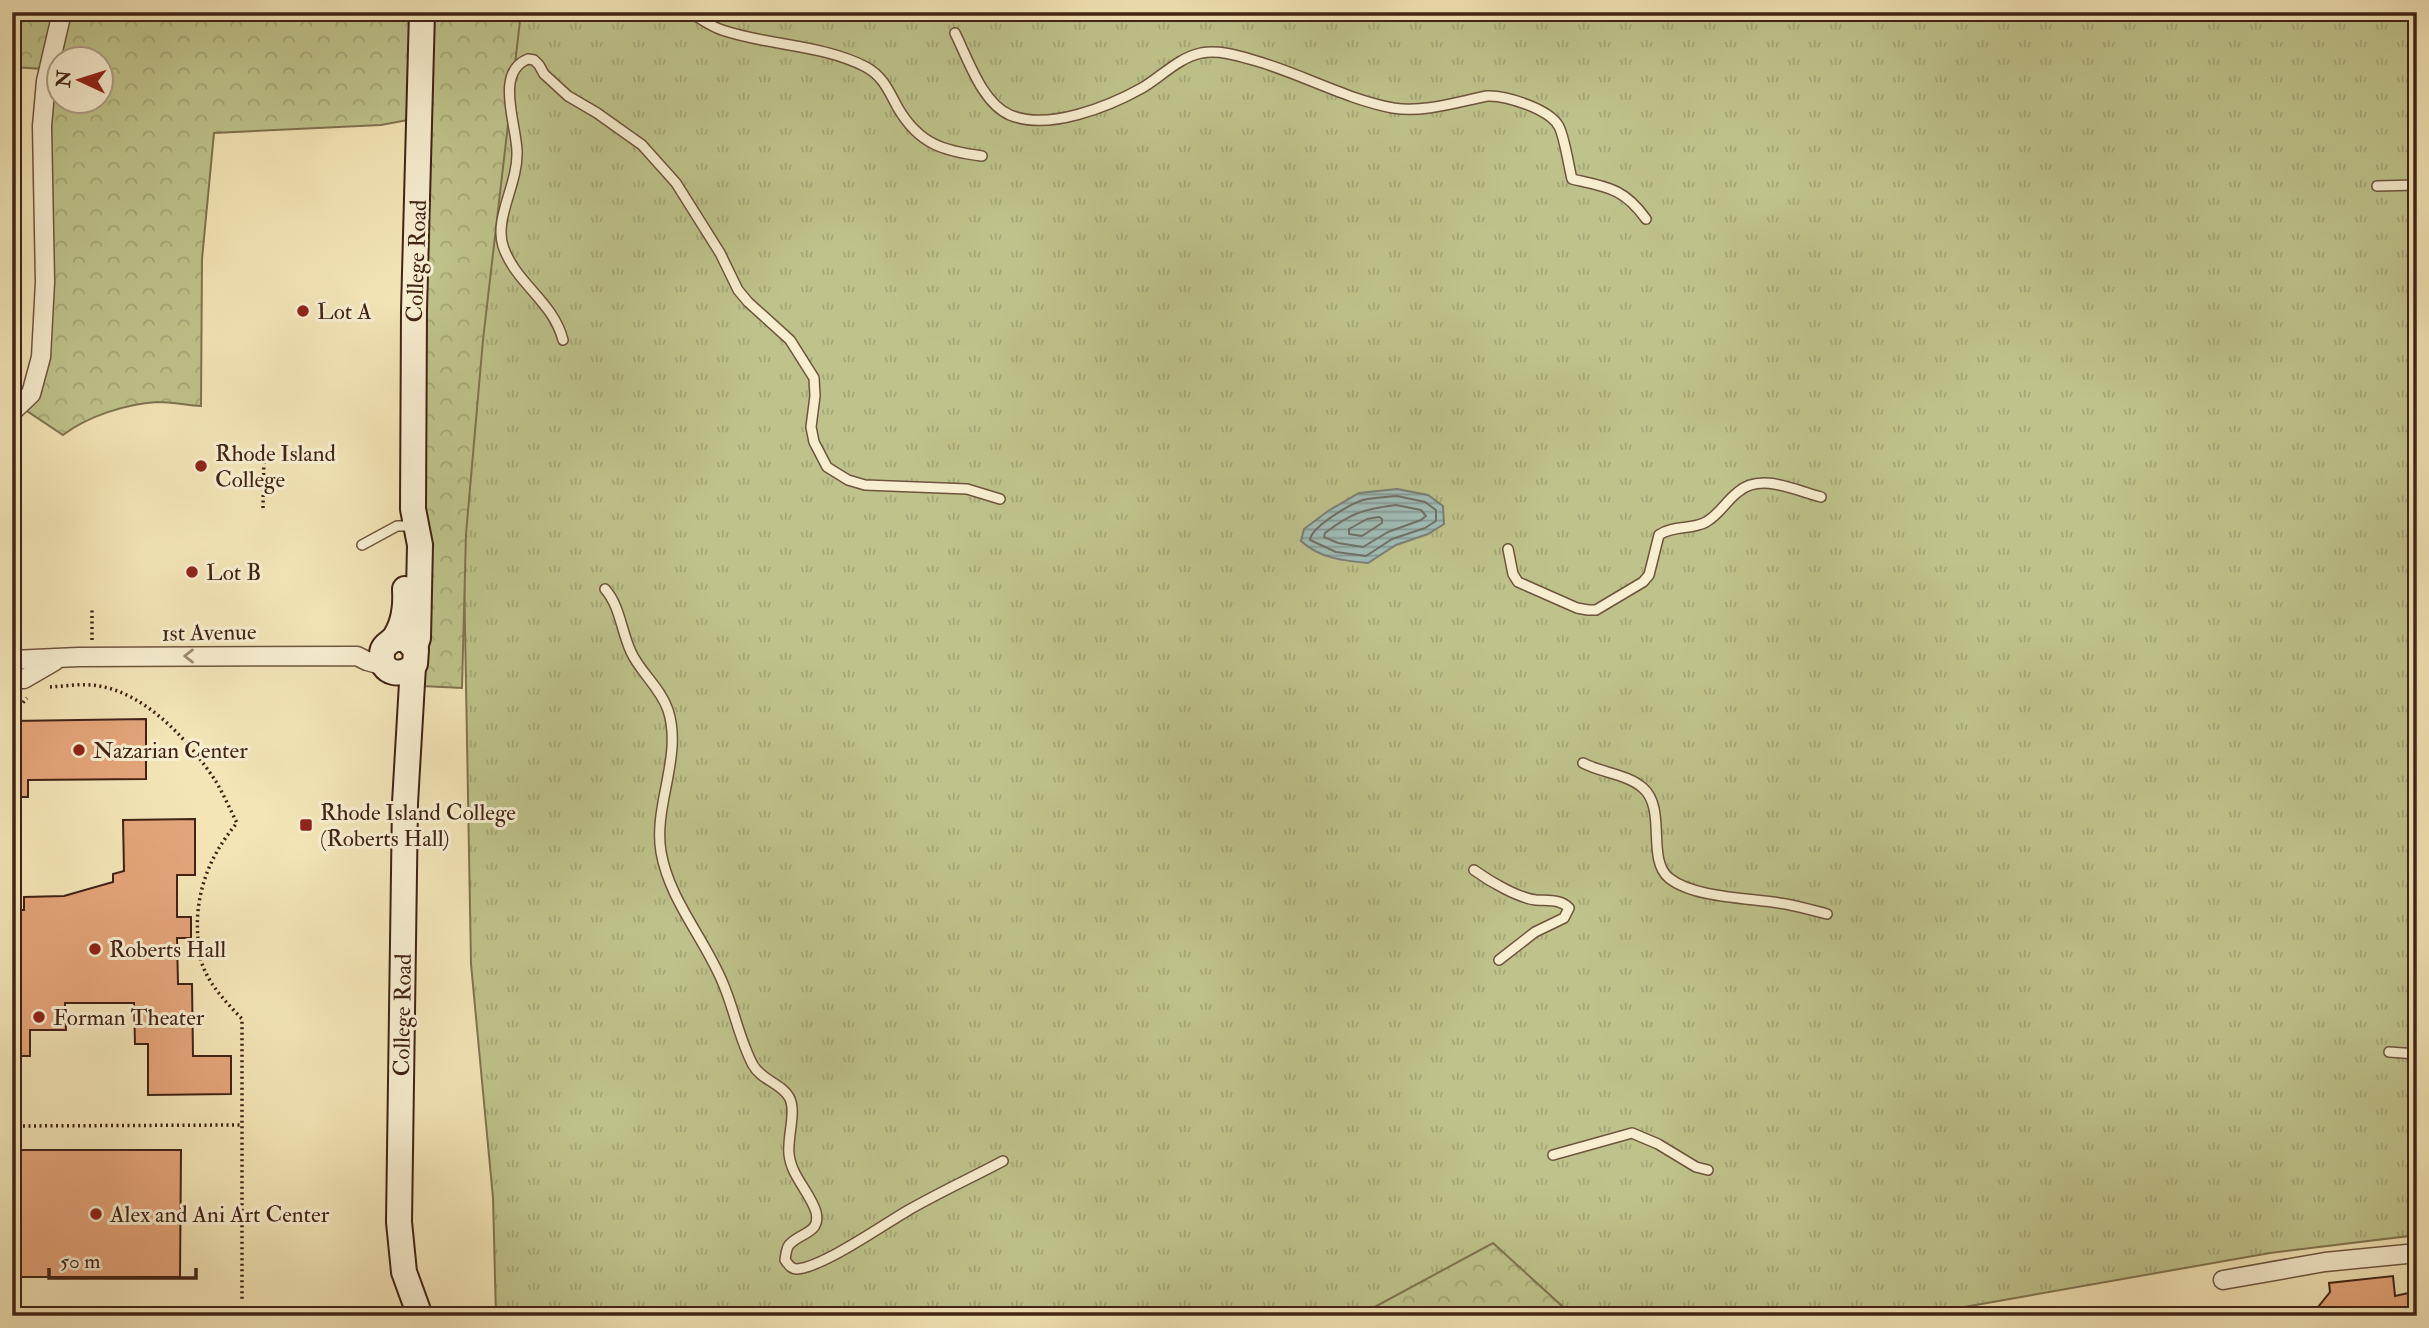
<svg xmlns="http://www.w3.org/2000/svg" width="2429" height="1328" viewBox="0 0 2429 1328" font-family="'IM FELL Double Pica',serif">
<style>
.grass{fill:url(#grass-tufts);stroke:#807350;stroke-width:2}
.forest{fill:url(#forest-crowns);stroke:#807350;stroke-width:2;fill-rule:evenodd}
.water{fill:url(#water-rules);stroke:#7a7f77;stroke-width:2}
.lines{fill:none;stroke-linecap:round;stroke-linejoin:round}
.shore{stroke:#707067;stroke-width:2}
.building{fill:#e5a57a;stroke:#412316;stroke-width:2}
.lane-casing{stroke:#6e543e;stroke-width:12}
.street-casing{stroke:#6e543e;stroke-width:21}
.secondary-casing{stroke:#412316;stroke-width:28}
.path{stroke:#412316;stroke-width:3.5;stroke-dasharray:2 3.5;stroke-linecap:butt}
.lane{stroke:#f7eed0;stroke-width:9}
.street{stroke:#f7eed0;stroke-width:18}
.secondary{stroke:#f7eed0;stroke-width:24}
.oneway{stroke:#9c8873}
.poi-dot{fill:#8f2418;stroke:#f7eed0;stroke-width:2.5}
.labels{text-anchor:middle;stroke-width:6;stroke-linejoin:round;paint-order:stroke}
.street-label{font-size:23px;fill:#412316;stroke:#f7eed0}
.poi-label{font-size:23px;fill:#412316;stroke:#f7eed0;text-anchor:start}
</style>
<defs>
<pattern id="grass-tufts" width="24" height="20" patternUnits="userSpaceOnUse" patternTransform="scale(1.75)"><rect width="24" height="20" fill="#bfc38b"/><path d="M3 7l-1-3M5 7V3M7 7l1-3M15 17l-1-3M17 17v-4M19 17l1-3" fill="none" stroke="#a5a777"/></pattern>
<pattern id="forest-crowns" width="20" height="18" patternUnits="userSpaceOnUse" patternTransform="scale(1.75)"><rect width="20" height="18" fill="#bfc38b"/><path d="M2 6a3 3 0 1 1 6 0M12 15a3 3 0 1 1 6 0" fill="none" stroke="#a5a777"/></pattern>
<pattern id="water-rules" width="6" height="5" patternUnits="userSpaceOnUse" patternTransform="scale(1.75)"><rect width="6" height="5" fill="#a0bdb8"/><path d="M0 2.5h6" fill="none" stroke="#849995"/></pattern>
</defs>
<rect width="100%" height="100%" fill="#f3e5b6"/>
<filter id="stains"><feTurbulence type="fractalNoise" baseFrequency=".00286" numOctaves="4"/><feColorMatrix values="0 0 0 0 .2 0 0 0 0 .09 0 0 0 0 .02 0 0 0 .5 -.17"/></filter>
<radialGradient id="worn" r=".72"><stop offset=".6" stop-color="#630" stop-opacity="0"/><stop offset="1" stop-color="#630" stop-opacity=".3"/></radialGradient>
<polygon class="grass" points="454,12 2417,12 2417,1235 2270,1253 1913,1316 496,1316 493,1198 471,964"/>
<g class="forest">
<path d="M12 12H521L483 340 466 534 462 688 422 686 424 117 381 125 214 133 202 259 201 406C187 405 171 402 157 402 126 404 88 416 63 435L24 409 36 369 44 69 12 67ZM60 60H102V102H60Z"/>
<polygon points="1493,1243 1573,1316 1358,1316"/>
</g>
<path class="water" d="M1397 489 1428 495 1443 506 1444 524 1428 534 1396 545 1368 563C1344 561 1319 558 1301 541L1304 529 1328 511 1359 493Z"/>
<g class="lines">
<g class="shore">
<path d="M1397 496 1425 502 1436 510V521L1425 528 1392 539 1366 556 1336 552 1310 540C1311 527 1350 504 1363 500 1374 497 1386 497 1397 496Z"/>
<path d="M1396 505 1421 510 1426 516 1421 520 1388 532 1363 547 1338 543 1324 537 1325 533C1351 513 1364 509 1396 505Z"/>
<polygon points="1379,517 1382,519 1382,523 1362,536 1349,534 1349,529 1367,519"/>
</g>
</g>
<g class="building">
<polygon points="146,719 146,779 28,780 28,797 12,797 12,721"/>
<polygon points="195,819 195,875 177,875 177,917 191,917 191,938 177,938 178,984 192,984 193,1056 231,1056 231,1094 148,1095 148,1044 135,1044 134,1003 65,1003 66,1030 30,1030 30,1056 12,1056 12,910 24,910 24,897 64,896 113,882 113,874 124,871 123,820"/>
<polygon points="12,1150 181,1150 180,1277 12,1277"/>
<polygon points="2393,1276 2395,1296 2413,1292 2415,1316 2311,1316 2330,1292 2329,1283"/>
</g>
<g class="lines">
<g class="lane-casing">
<g id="lane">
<path d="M689 12C700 18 710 26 722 30 769 46 821 44 866 67 884 77 889 92 898 108 919 144 943 151 982 156"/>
<path d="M955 33C968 59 982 103 1010 115 1048 131 1108 107 1142 88 1161 77 1178 58 1201 53 1219 50 1236 55 1253 60 1300 73 1345 99 1393 108 1424 113 1457 102 1487 96 1506 95 1548 109 1558 125 1564 133 1569 168 1572 179 1607 187 1624 188 1646 219"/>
<polyline points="2377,186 2417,185"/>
<path d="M563 340C553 301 515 283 503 246 494 218 518 184 517 152 517 126 494 72 528 59L534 60 539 65 544 74 568 96 597 113 642 145 676 183 720 253 738 290 748 302 790 340 814 378 815 396 811 427 814 442 827 467 848 480 865 485 967 489 1000 499"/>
<polyline points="362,545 397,526 415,526"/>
<path d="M1508 549 1513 574 1518 582 1577 608 1588 610H1596L1643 582 1649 575 1659 535C1673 525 1692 530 1706 522 1719 515 1726 501 1738 492 1761 472 1796 491 1821 497"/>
<path d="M605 589C620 606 621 630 631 652 640 672 660 687 668 710 683 756 653 806 661 852 669 899 704 938 722 981 734 1008 739 1039 753 1065 761 1080 781 1083 789 1097 797 1110 787 1138 789 1154 791 1176 810 1192 816 1212 821 1234 800 1232 789 1245 786 1249 786 1255 785 1260 789 1265 791 1269 797 1269 823 1267 883 1225 907 1211 938 1193 971 1178 1003 1161"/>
<path d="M1583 763C1602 773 1627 774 1643 788 1667 809 1646 859 1669 878 1694 898 1749 898 1779 903 1795 905 1811 910 1827 914"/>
<path d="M1474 870C1489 881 1518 898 1536 900 1548 901 1561 899 1569 908L1564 918 1535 932 1499 960"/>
<polyline points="2389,1052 2417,1054"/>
<polyline points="1553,1155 1632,1133 1658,1144 1696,1167 1708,1170"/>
</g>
</g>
<g class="street-casing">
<g id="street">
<polyline points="12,412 31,394 41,357 45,282 42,126 46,81 62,12"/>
<polyline points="12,660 78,657 357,656 367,661 385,666"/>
<polyline points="12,679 24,679 55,661"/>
<polyline points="2223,1280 2325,1262 2417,1253"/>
</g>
</g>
<g class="secondary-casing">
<g id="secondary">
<path d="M394 639H406L416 650 415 664C404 678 379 675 382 653 383 644 391 643 395 637 404 623 406 605 405 589"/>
<polyline points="415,647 418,638 420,545 413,509 414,310 422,12"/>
<polyline points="413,666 405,803 399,1222 404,1272 420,1316"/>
</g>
</g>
<g class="path">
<polyline points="263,508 264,453"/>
<polyline points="92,640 92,607"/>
<path d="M50 687C66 686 84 683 99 686 147 694 189 741 215 780 223 793 230 809 237 823 209 856 194 895 198 939 199 950 200 961 205 971 213 989 228 1004 242 1019V1301"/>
<polyline points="12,715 27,698"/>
<polyline points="12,1126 240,1125"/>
</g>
<use href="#lane" class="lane"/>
<use href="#street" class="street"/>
<use href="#secondary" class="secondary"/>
</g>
<defs><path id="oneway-chevron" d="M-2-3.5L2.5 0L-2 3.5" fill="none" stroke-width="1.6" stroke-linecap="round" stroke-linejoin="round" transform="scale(1.75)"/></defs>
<use class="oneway" href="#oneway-chevron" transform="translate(189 656) rotate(180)"/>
<g class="poi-dot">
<circle cx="303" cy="311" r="7"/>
<circle cx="201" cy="466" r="7"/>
<circle cx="192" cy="572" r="7"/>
<circle cx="79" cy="750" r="7"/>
<rect x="299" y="818" width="14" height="14" rx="3.5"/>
<circle cx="95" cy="949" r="7"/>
<circle cx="39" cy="1017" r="7"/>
<circle cx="96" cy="1214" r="7"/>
</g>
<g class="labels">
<g class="street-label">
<text transform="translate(416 261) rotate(-88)" y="8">College Road</text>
<text transform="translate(209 632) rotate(-1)" y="8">1st Avenue</text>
<text transform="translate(402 1015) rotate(-89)" y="8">College Road</text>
</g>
<g class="poi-label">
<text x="317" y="319">Lot A</text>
<text x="215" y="461">Rhode Island<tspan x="215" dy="26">College</tspan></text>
<text x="206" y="580">Lot B</text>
<text x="93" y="758">Nazarian Center</text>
<text x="320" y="820">Rhode Island College<tspan x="320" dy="26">(Roberts Hall)</tspan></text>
<text x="109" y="957">Roberts Hall</text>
<text x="53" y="1025">Forman Theater</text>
<text x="110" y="1222">Alex and Ani Art Center</text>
</g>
</g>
<rect width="2429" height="1328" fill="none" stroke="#f3e5b6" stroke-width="42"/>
<rect x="14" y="14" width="2401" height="1300" fill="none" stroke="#412316" stroke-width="3.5"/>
<rect x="21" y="21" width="2387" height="1286" fill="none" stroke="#412316" stroke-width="2"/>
<g transform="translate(80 80) rotate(274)"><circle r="33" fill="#f7eed0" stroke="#ae9d86" stroke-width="2"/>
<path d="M0-5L12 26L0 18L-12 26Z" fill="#8f2418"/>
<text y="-10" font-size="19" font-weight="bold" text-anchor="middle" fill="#412316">N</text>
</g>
<path d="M49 1268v10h147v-10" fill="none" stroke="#412316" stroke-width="3.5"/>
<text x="60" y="1268" font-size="21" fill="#412316" stroke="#f7eed0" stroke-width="5" paint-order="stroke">50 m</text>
<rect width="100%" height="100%" filter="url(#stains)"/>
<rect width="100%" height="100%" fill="url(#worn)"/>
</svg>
